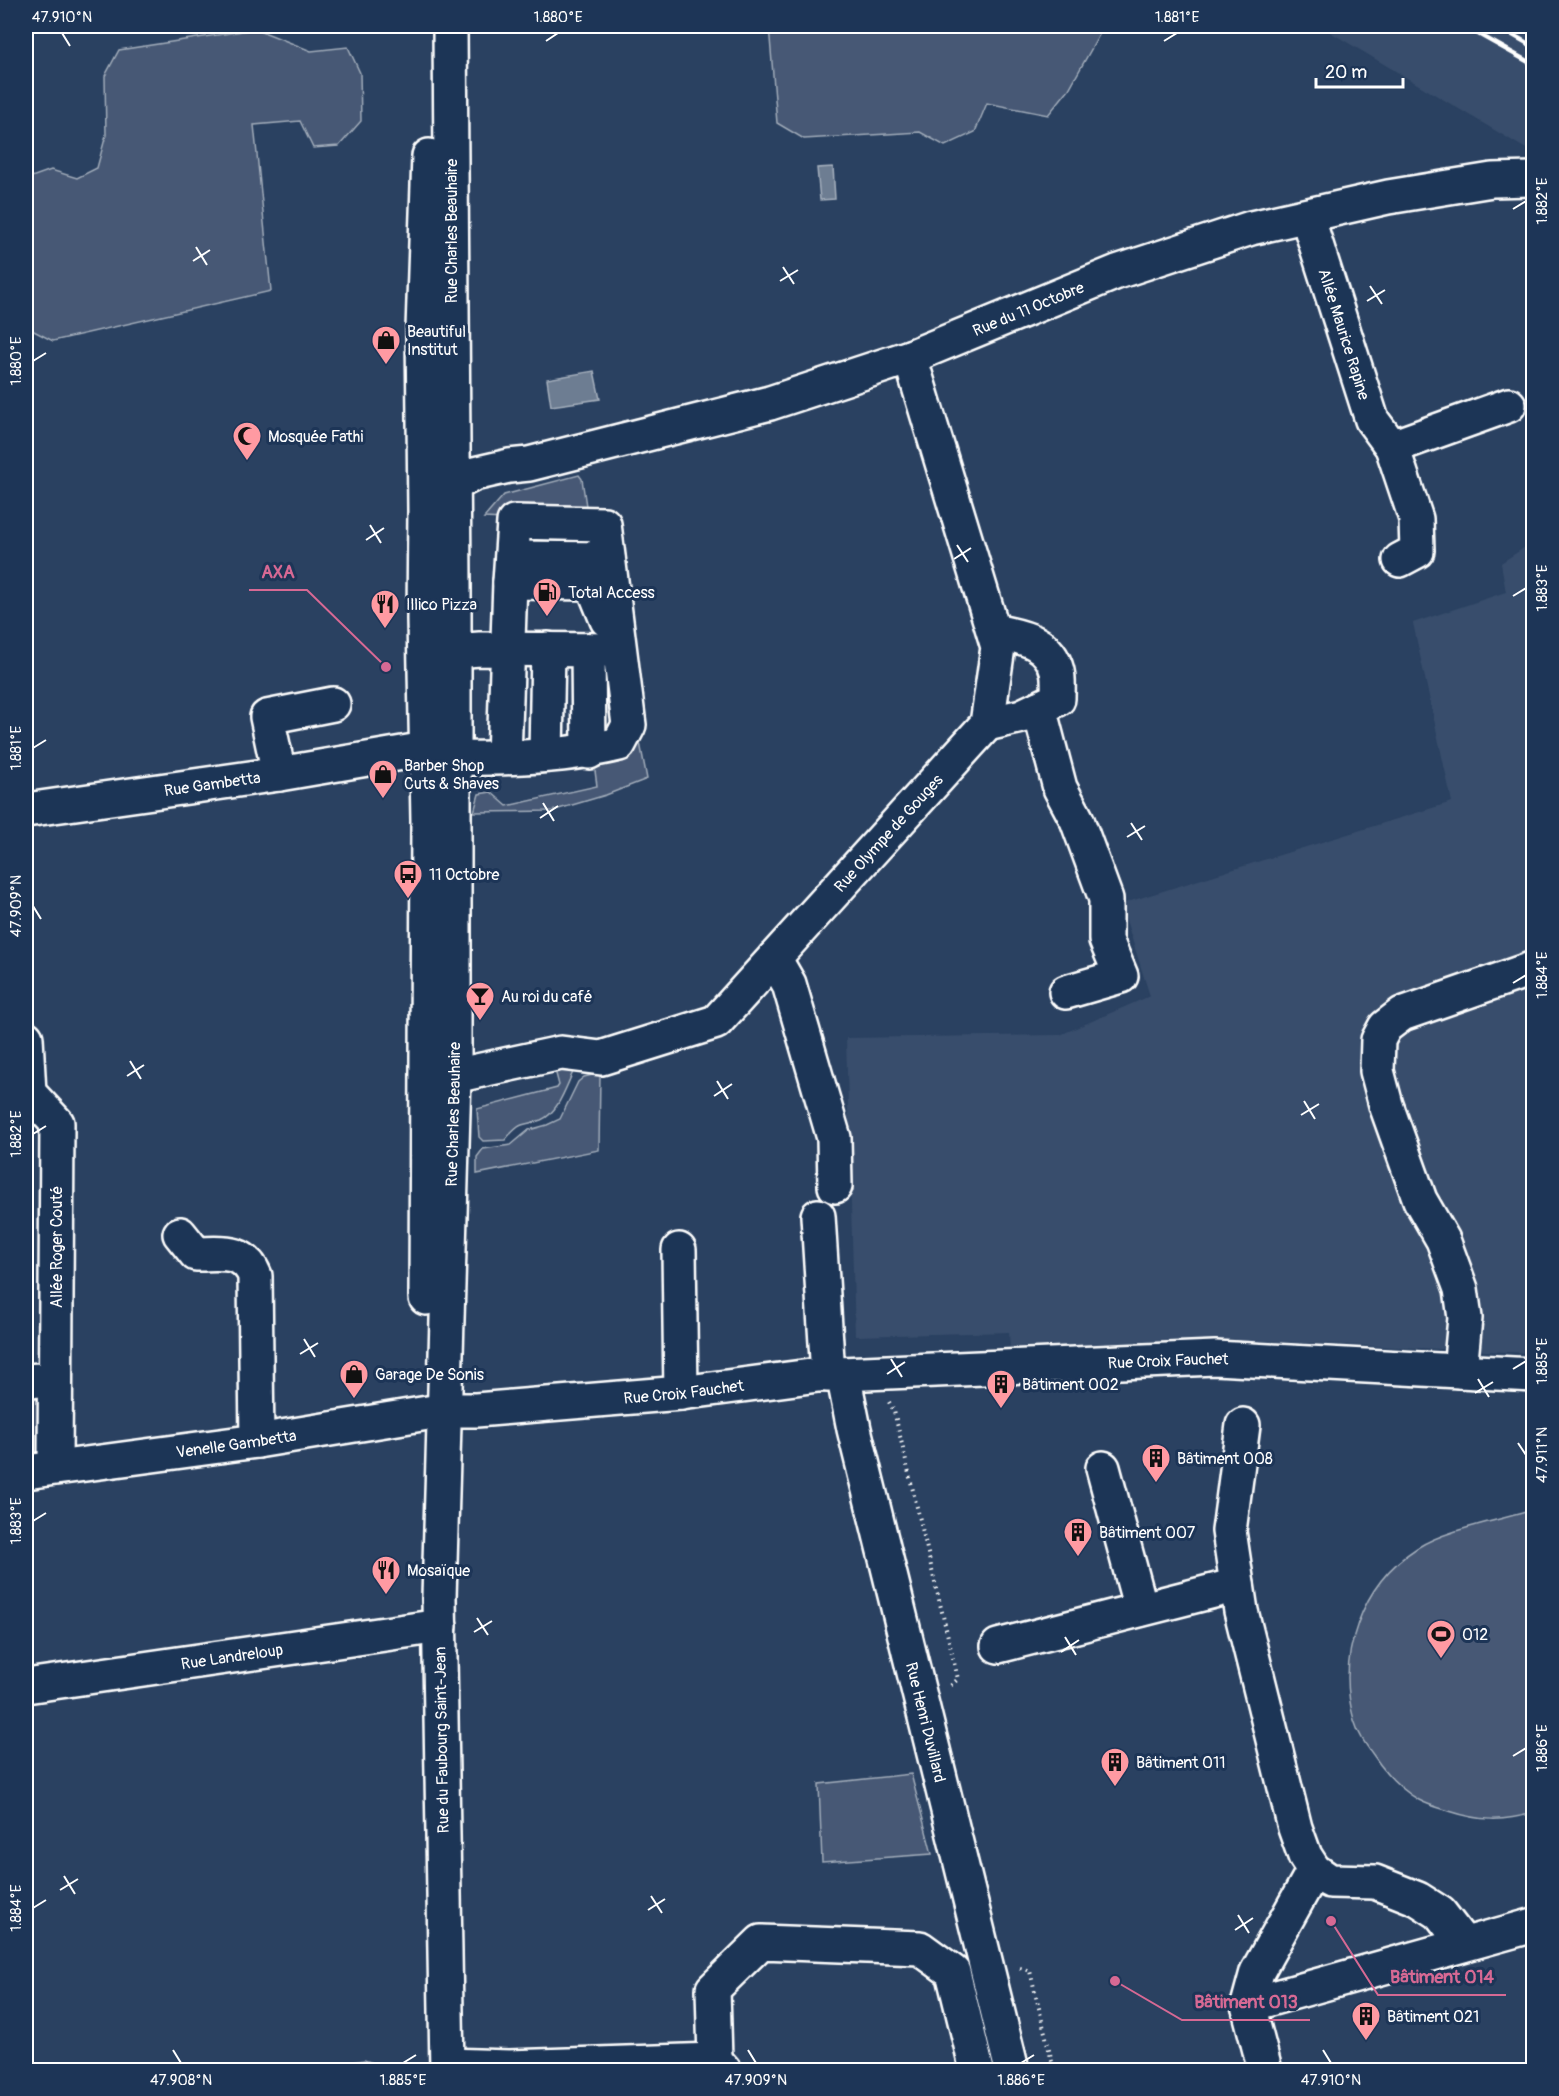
<svg xmlns="http://www.w3.org/2000/svg" width="1559" height="2096" viewBox="0 0 1559 2096" font-family="Pangolin,sans-serif">
<style>
.built{fill:#394e6c}
.green{fill:#465975;stroke:#a2acba;stroke-width:1.5}
.water{fill:#6d7d92;stroke:#a7b1be;stroke-width:1.5}
.lines{fill:none;stroke-linecap:round;stroke-linejoin:round}
.minor-casing{stroke:#fff;stroke-width:38}
.major-casing{stroke:#fff;stroke-width:38}
.path{stroke:#fff;stroke-width:4;stroke-dasharray:1.5 4.5;stroke-linecap:butt}
.minor{stroke:#1d3557;stroke-width:33}
.major{stroke:#1d3557;stroke-width:33}
.rail{stroke:#fff;stroke-width:4.5}
.ticks{fill:none;stroke:#fff;stroke-width:2}
.labels{text-anchor:middle;stroke-width:6;stroke-linejoin:round;paint-order:stroke}
.street-label{font-size:16px;fill:#fff;stroke:#1d3557}
.poi-label{font-size:16px;fill:#fff;stroke:#1d3557;text-anchor:start}
.leader{fill:none;stroke:#d76994;stroke-width:2}
.callout-dot{fill:#d76994;stroke:#1d3557;stroke-width:2}
.callout-label{font-size:18px;text-anchor:middle;font-weight:bold;fill:#d76994;stroke:#1d3557;stroke-width:6;stroke-linejoin:round;paint-order:stroke}
.neatline{fill:none;stroke:#fff;stroke-width:2}
.ticks-label{font-size:15px;text-anchor:middle;fill:#fff}
</style>
<rect width="100%" height="100%" fill="#2a4161"/>
<filter id="ink" filterUnits="userSpaceOnUse"><feTurbulence type="fractalNoise" baseFrequency=".0167" numOctaves="2"/><feDisplacementMap in="SourceGraphic" scale="12" xChannelSelector="R" yChannelSelector="G"/><feConvolveMatrix kernelMatrix="1 2 1 2 8 2 1 2 1" color-interpolation-filters="sRGB"/></filter>
<g filter="url(#ink)">
<g class="built">
<polygon points="1320,26 1533,26 1533,153"/>
<polygon points="1533,542 1533,1353 1257,1341 1010,1347 1009,1332 855,1336 846,1038 1060,1035 1150,996 1121,904 1452,802 1413,623 1506,592 1501,563"/>
</g>
<g class="green">
<polygon points="769,26 1104,26 1069,89 1048,115 987,103 975,132 945,146 920,132 804,139 777,123"/>
<polygon points="256,29 311,51 348,47 360,73 361,121 339,146 313,148 300,121 254,125 271,291 53,341 26,327 26,179 51,170 77,178 97,168 106,135 105,76 119,50"/>
<polygon points="579,475 582,479 586,506 531,507 505,519 484,518 504,495"/>
<polygon points="638,732 647,779 606,795 552,811 474,812 479,794 491,792 507,806 597,786 594,763"/>
<path d="M554 1066 575 1068C567 1083 559 1113 541 1120 520 1127 522 1120 505 1140L483 1141 479 1137 477 1109 557 1088 559 1085Z"/>
<polygon points="600,1073 599,1150 477,1174 477,1157 483,1149 511,1145 529,1130 547,1125 560,1119 578,1082 584,1077"/>
<polygon points="26,1398 37,1399 44,1407 44,1446 32,1455 26,1455"/>
<path d="M1533 1510V1813C1502 1822 1480 1821 1449 1811 1439 1808 1428 1805 1419 1800 1400 1789 1386 1774 1374 1756 1366 1745 1358 1734 1354 1720 1336 1656 1361 1584 1417 1548 1444 1530 1500 1520 1533 1510Z"/>
<polygon points="911,1774 932,1854 822,1862 819,1784"/>
<polygon points="364,2060 377,2064 380,2070 307,2070"/>
</g>
<g class="water">
<polygon points="833,167 835,199 820,200 817,168"/>
<polygon points="594,371 600,399 551,406 547,379"/>
</g>
<g class="lines">
<g class="minor-casing">
<g id="minor">
<path id="s1" d="M1307 216 1372 420 1392 447 1416 519 1417 551 1400 560"/>
<polyline points="1392,447 1509,405"/>
<path id="s2" d="M433 498 436 493 474 474 509 466 529 464 770 403 910 357 1117 272 1251 228 1388 197 1492 180 1534 179"/>
<polyline points="512,558 608,559"/>
<polyline points="588,650 589,752"/>
<polyline points="431,665 454,651 480,649 619,650"/>
<polyline points="1039,708 1060,788 1077,820 1106,899 1106,940 1121,976 1066,992"/>
<path d="M987 724 1022 716 1058 699C1058 691 1059 679 1057 671 1049 640 1021 637 994 631"/>
<polyline points="546,754 548,649"/>
<polyline points="504,757 510,582 592,583 607,620"/>
<path d="M427 758C489 759 558 759 619 744L629 725 604 524 514 522 510 582"/>
<polyline points="279,774 267,717 333,704"/>
<polyline points="774,958 789,984 834,1138 835,1186"/>
<polyline points="26,1038 29,1093 57,1123 55,1467"/>
<path id="s3" d="M454 1076 561 1053 601 1058 716 1022 987 724 998 647 910 357"/>
<polyline points="818,1216 828,1375"/>
<path d="M180 1234 196 1254C220 1254 244 1248 255 1276L257 1441"/>
<polyline points="679,1250 681,1393"/>
<polyline points="1460,1371 1465,1318 1461,1289 1443,1240 1420,1200 1386,1105 1377,1071 1378,1040 1385,1027 1402,1014 1534,968"/>
<path id="s4" d="M843 1374 854 1429 1012 2070"/>
<polyline points="26,1381 55,1379"/>
<polyline points="1243,1425 1229,1531 1241,1611 1295,1828 1305,1856 1314,1870 1330,1881 1375,1882 1418,1899 1440,1913 1464,1944"/>
<polyline points="1103,1468 1141,1609"/>
<path id="s5" d="M26 1472 257 1441 446 1410H476L681 1393 818 1375 1215 1358 1534 1375"/>
<polyline points="998,1646 1237,1585"/>
<path id="s6" d="M26 1686 440 1626"/>
<polyline points="1248,2005 1534,1925"/>
<polyline points="715,2060 713,1989 761,1942 920,1948 953,1972 977,2070"/>
<polyline points="447,2065 509,2067 715,2060 724,2070"/>
<polyline points="1265,2070 1248,2005 1257,1972 1314,1870"/>
</g>
</g>
<g class="major-casing">
<g id="major">
<path id="s7" d="M26 810 279 774 426 749 440 767"/>
<polyline points="426,1298 428,820 424,619 425,511 423,329 429,156"/>
<path id="s8" d="M447 2070 439 1598 454 1076V586L450 26"/>
</g>
</g>
<g class="path">
<polyline points="889,1402 894,1411 958,1679 948,1688"/>
<polyline points="1020,1968 1030,1971 1054,2070"/>
</g>
<use href="#minor" class="minor"/>
<use href="#major" class="major"/>
<g class="rail">
<polyline points="1464,26 1534,65"/>
<polyline points="1497,26 1534,47"/>
</g>
</g>
</g>
<path class="ticks" d="M62 33 70 46M546 41 558 33M1164 41 1177 33M1513 209 1526 201M196 247 207 265M193 261 210 250M783 267 794 284M780 281 798 270M1370 286 1382 304M1367 301 1385 290M33 361 46 353M370 525 381 543M366 540 384 528M957 545 968 562M954 559 971 548M1513 596 1526 588M33 748 46 740M543 803 554 821M540 818 558 806M1131 823 1142 840M1127 837 1145 826M33 906 41 919M1513 983 1526 975M130 1061 141 1079M127 1076 144 1065M717 1081 728 1099M714 1096 732 1084M1304 1101 1315 1119M1301 1115 1319 1104M33 1134 46 1126M304 1339 315 1357M300 1354 318 1343M891 1359 902 1377M1513 1369 1526 1361M887 1374 905 1362M1478 1379 1489 1397M1475 1393 1493 1382M1518 1443 1526 1455M33 1521 46 1513M477 1618 488 1635M474 1632 492 1621M1065 1637 1076 1655M1061 1652 1079 1640M1513 1756 1526 1748M64 1876 75 1894M60 1890 78 1879M651 1896 662 1913M33 1908 46 1900M648 1910 665 1899M1238 1915 1249 1933M1235 1930 1253 1918M173 2050 181 2063M748 2050 756 2063M1323 2050 1331 2063M403 2063 416 2055M1021 2063 1034 2055"/>
<defs>
<g id="shop-pin" transform="scale(1.5)"><path d="M0 17L-7.5 6A9.5 9.5 0 1 1 7.5 6Z" fill="#ff9aa2" stroke="#1d3557"/><path d="M-5-2.5h2.3a2.7 3.5 0 0 1 5.4 0H5L5.5 6h-11ZM-1.5-2.5h3a1.5 2.3 0 0 0-3 0Z" fill="#111"/></g>
<g id="mosque-pin" transform="scale(1.5)"><path d="M0 17L-7.5 6A9.5 9.5 0 1 1 7.5 6Z" fill="#ff9aa2" stroke="#1d3557"/><path d="M3.5-4.9A6 6 0 1 0 3.5 4.9A5 5 0 1 1 3.5-4.9Z" fill="#111"/></g>
<g id="fuel-pin" transform="scale(1.5)"><path d="M0 17L-7.5 6A9.5 9.5 0 1 1 7.5 6Z" fill="#ff9aa2" stroke="#1d3557"/><path d="M-5.5-6h7V0h2V4h1.3V-2.5L3-4.5l.8-.8L6-3V5H2.5V1h-1V6h-7ZM-4.2-4.7v3.2H.2V-4.7Z" fill="#111"/></g>
<g id="restaurant-pin" transform="scale(1.5)"><path d="M0 17L-7.5 6A9.5 9.5 0 1 1 7.5 6Z" fill="#ff9aa2" stroke="#1d3557"/><path d="M-5-6h1v4h1v-4h1v4h1v-4h1v5L-1.5 .5V6h-2V.5L-5-1ZM5-6V6H3V1.5H1.5Q1.5-4 5-6Z" fill="#111"/></g>
<g id="bus-pin" transform="scale(1.5)"><path d="M0 17L-7.5 6A9.5 9.5 0 1 1 7.5 6Z" fill="#ff9aa2" stroke="#1d3557"/><path d="M-5-6H5V4H4V6H2V4H-2V6H-4V4H-5ZM-3.5-4V0h7V-4ZM-3.5 1.2v1.5H-2V1.2ZM2 1.2v1.5H3.5V1.2Z" fill="#111"/></g>
<g id="bar-pin" transform="scale(1.5)"><path d="M0 17L-7.5 6A9.5 9.5 0 1 1 7.5 6Z" fill="#ff9aa2" stroke="#1d3557"/><path d="M-6-5H6L.8 .8V4.5H3.5V6h-7V4.5H-.8V.8Z" fill="#111"/></g>
<g id="building-pin" transform="scale(1.5)"><path d="M0 17L-7.5 6A9.5 9.5 0 1 1 7.5 6Z" fill="#ff9aa2" stroke="#1d3557"/><path d="M-4-6H4V6H1V3H-1V6H-4ZM-2.5-4.3h1.7v1.8h-1.7ZM.8-4.3h1.7v1.8H.8ZM-2.5-1h1.7V.8h-1.7ZM.8-1h1.7V.8H.8Z" fill="#111"/></g>
<g id="stadium-pin" transform="scale(1.5)"><path d="M0 17L-7.5 6A9.5 9.5 0 1 1 7.5 6Z" fill="#ff9aa2" stroke="#1d3557"/><path d="M0-5a6.5 5 0 1 0 0 10a6.5 5 0 1 0 0-10ZM-3.5-1.8h7v3.6h-7Z" fill="#111"/></g>
</defs>
<g fill-rule="evenodd">
<use href="#shop-pin" x="386" y="340"/>
<use href="#mosque-pin" x="247" y="436"/>
<use href="#fuel-pin" x="547" y="592"/>
<use href="#restaurant-pin" x="385" y="604"/>
<use href="#shop-pin" x="383" y="774"/>
<use href="#bus-pin" x="408" y="874"/>
<use href="#bar-pin" x="480" y="996"/>
<use href="#shop-pin" x="354" y="1374"/>
<use href="#building-pin" x="1001" y="1384"/>
<use href="#building-pin" x="1156" y="1458"/>
<use href="#building-pin" x="1078" y="1532"/>
<use href="#restaurant-pin" x="386" y="1570"/>
<use href="#stadium-pin" x="1441" y="1634"/>
<use href="#building-pin" x="1115" y="1762"/>
<use href="#building-pin" x="1366" y="2016"/>
</g>
<g class="labels">
<g class="street-label">
<text transform="translate(451 231) rotate(-90)" y="6">Rue Charles Beauhaire</text>
<text dy="6" stroke="none"><textPath href="#s2" startOffset="628">Rue du 11 Octobre</textPath></text>
<text dy="6" stroke="none"><textPath href="#s1" startOffset="124">Allée Maurice Rapine</textPath></text>
<text dy="6" stroke="none"><textPath href="#s7" startOffset="188">Rue Gambetta</textPath></text>
<text dy="6" stroke="none"><textPath href="#s3" startOffset="526">Rue Olympe de Gouges</textPath></text>
<text dy="6" stroke="none"><textPath href="#s8" startOffset="956">Rue Charles Beauhaire</textPath></text>
<text transform="translate(56 1247) rotate(-90)" y="6">Allée Roger Couté</text>
<text dy="6" stroke="none"><textPath href="#s5" startOffset="1149">Rue Croix Fauchet</textPath></text>
<text dy="6" stroke="none"><textPath href="#s5" startOffset="663">Rue Croix Fauchet</textPath></text>
<text dy="6" stroke="none"><textPath href="#s5" startOffset="212">Venelle Gambetta</textPath></text>
<text dy="6" stroke="none"><textPath href="#s6" startOffset="208">Rue Landreloup</textPath></text>
<text dy="6" stroke="none"><textPath href="#s4" startOffset="358">Rue Henri Duvillard</textPath></text>
<text transform="translate(441 1740) rotate(-91)" y="6">Rue du Faubourg Saint-Jean</text>
</g>
<g class="poi-label">
<text x="407" y="337">Beautiful<tspan x="407" dy="18">Institut</tspan></text>
<text x="268" y="442">Mosquée Fathi</text>
<text x="568" y="598">Total Access</text>
<text x="406" y="610">Illico Pizza</text>
<text x="404" y="771">Barber Shop<tspan x="404" dy="18">Cuts &amp; Shaves</tspan></text>
<text x="429" y="880">11 Octobre</text>
<text x="501" y="1002">Au roi du café</text>
<text x="375" y="1380">Garage De Sonis</text>
<text x="1022" y="1390">Bâtiment 002</text>
<text x="1177" y="1464">Bâtiment 008</text>
<text x="1099" y="1538">Bâtiment 007</text>
<text x="407" y="1576">Mosaïque</text>
<text x="1462" y="1640">012</text>
<text x="1136" y="1768">Bâtiment 011</text>
<text x="1387" y="2022">Bâtiment 021</text>
</g>
</g>
<path class="leader" d="M386 667L307 590H249M1331 1921L1378 1995H1506M1115 1981L1182 2020H1310"/>
<g class="callout-dot">
<circle cx="386" cy="667" r="6"/>
<circle cx="1331" cy="1921" r="6"/>
<circle cx="1115" cy="1981" r="6"/>
</g>
<g class="callout-label">
<text x="278" y="578">AXA</text>
<text x="1442" y="1983">Bâtiment 014</text>
<text x="1246" y="2008">Bâtiment 013</text>
</g>
<rect width="1559" height="2096" fill="none" stroke="#1d3557" stroke-width="66"/>
<path d="M1316 78v9h87v-9" fill="none" stroke="#ffffff" stroke-width="3"/>
<text x="1325" y="78" font-size="18" fill="#ffffff" stroke="#1d3557" stroke-width="4.5" paint-order="stroke">20 m</text>
<rect x="33" y="33" width="1493" height="2030" class="neatline"/>
<g class="ticks-label">
<text x="62" y="22">47.910°N</text>
<text x="558" y="22">1.880°E</text>
<text x="1177" y="22">1.881°E</text>
<text transform="translate(1542 201) rotate(-90)" y="5">1.882°E</text>
<text transform="translate(16 361) rotate(-90)" y="5">1.880°E</text>
<text transform="translate(1542 588) rotate(-90)" y="5">1.883°E</text>
<text transform="translate(16 748) rotate(-90)" y="5">1.881°E</text>
<text transform="translate(16 906) rotate(-90)" y="5">47.909°N</text>
<text transform="translate(1542 975) rotate(-90)" y="5">1.884°E</text>
<text transform="translate(16 1134) rotate(-90)" y="5">1.882°E</text>
<text transform="translate(1542 1361) rotate(-90)" y="5">1.885°E</text>
<text transform="translate(1542 1455) rotate(-90)" y="5">47.911°N</text>
<text transform="translate(16 1521) rotate(-90)" y="5">1.883°E</text>
<text transform="translate(1542 1748) rotate(-90)" y="5">1.886°E</text>
<text transform="translate(16 1908) rotate(-90)" y="5">1.884°E</text>
<text x="181" y="2085">47.908°N</text>
<text x="403" y="2085">1.885°E</text>
<text x="756" y="2085">47.909°N</text>
<text x="1021" y="2085">1.886°E</text>
<text x="1331" y="2085">47.910°N</text>
</g>
</svg>
